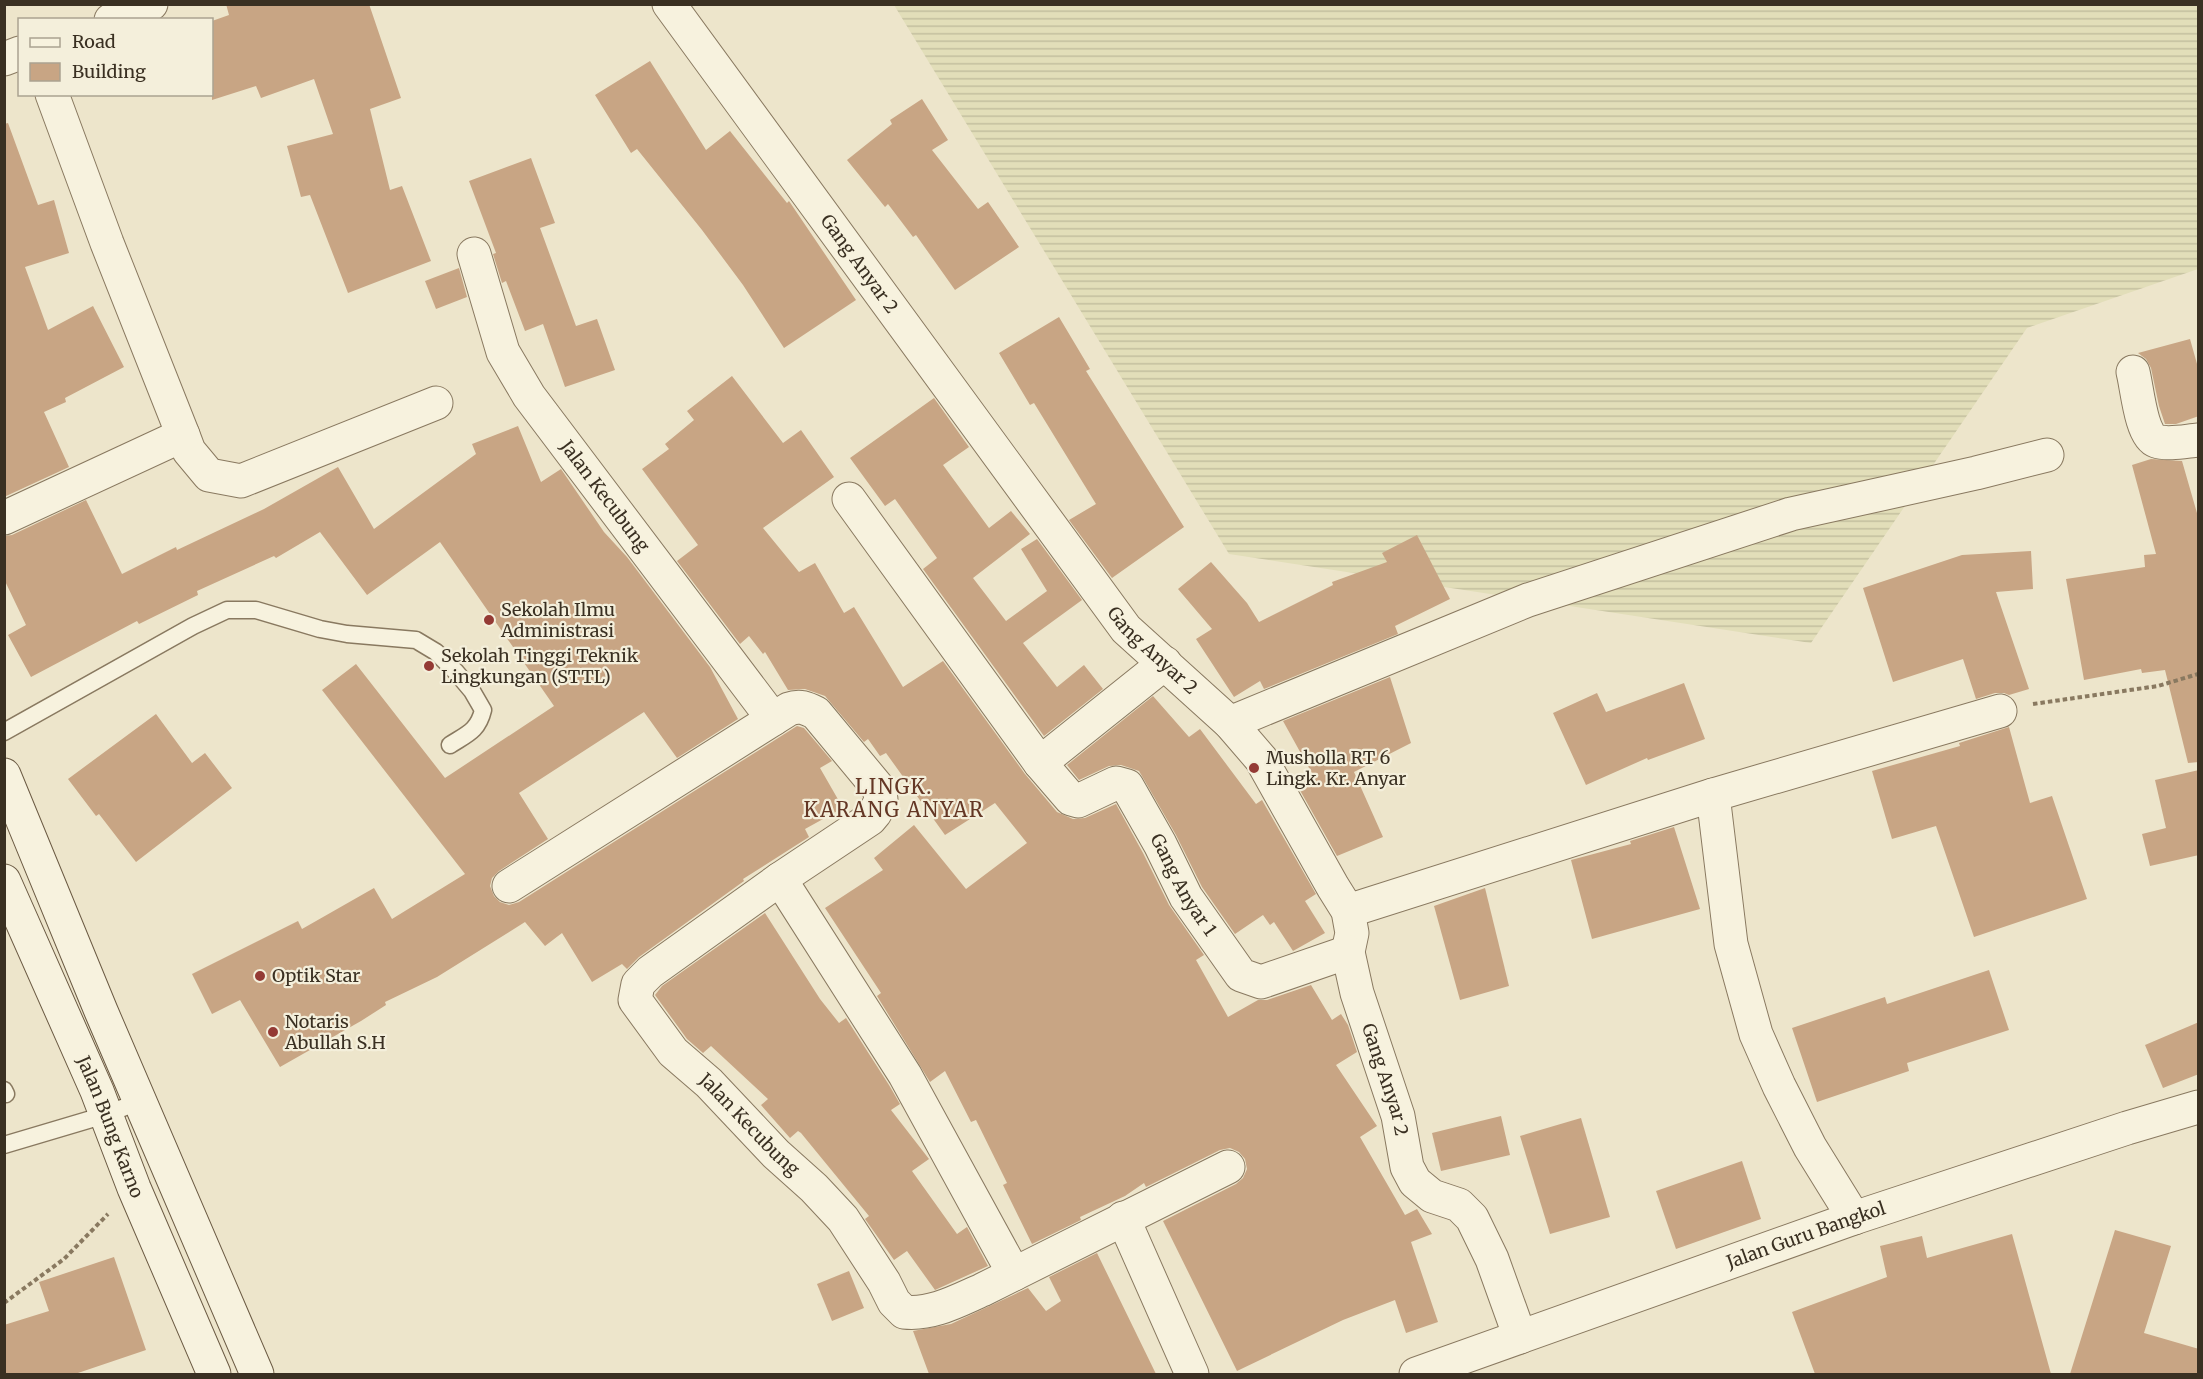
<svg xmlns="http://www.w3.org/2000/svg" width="2203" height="1379" viewBox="0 0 2203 1379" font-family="Merriweather,serif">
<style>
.farmland{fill:url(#farmland-rules)}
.building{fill:#c8a584}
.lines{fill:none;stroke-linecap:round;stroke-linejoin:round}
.service-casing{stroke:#897960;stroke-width:19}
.minor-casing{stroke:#897960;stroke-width:35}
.tertiary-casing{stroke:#897960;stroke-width:35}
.secondary-casing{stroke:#6b5a43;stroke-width:35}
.path{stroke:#897960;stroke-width:4;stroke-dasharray:4.5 3;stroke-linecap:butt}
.service{stroke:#f7f2de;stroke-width:16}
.minor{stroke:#f7f2de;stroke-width:33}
.tertiary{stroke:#f7f2de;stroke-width:33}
.secondary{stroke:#f7f2de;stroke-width:33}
.poi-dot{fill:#943a34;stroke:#f4efdb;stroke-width:2}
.labels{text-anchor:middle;stroke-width:4.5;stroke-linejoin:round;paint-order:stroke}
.street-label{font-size:18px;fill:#3a3022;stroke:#f4efdb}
.poi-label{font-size:18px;fill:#3a3022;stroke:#f4efdb;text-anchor:start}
.neighbourhood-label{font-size:20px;letter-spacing:1.5px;fill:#643725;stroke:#f4efdb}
</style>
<defs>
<pattern id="farmland-rules" width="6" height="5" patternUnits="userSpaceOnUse" patternTransform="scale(1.5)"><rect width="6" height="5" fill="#e2deb9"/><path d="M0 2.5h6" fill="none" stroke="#c3bf9f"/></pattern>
</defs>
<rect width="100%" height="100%" fill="#ede5cb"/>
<polygon class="farmland" points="894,5 2198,5 2198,269 2027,328 1811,643 1229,554"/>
<g class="building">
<polygon points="226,4 369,4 401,98 370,109 390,190 402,186 431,261 348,293 310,195 301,197 287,146 333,134 314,79 261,98 256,86 212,100 212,21 229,15"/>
<polygon points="650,61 706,150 730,131 787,203 789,201 856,300 784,348 743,285 702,230 637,149 631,153 595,95"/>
<polygon points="922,99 948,140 932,150 978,209 988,202 1019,247 955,290 916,235 913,237 888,204 885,207 847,160 892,124 890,120"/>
<polygon points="8,123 38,205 54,200 69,253 25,267 48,330 93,306 124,367 65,398 66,402 44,412 69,467 4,497 4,124"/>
<polygon points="531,158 555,223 540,228 576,326 597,319 615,370 565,387 543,324 525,331 506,281 502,283 493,254 496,253 469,181"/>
<polygon points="459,268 467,297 436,309 425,281"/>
<polygon points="1059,317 1090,369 1086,371 1184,527 1112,578 1069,520 1096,504 1034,403 1030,405 999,353"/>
<polygon points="2190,339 2199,371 2199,416 2176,424 2165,424 2159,406 2151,368 2146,359 2138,353"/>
<polygon points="732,376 783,443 801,430 834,477 763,528 799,572 815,563 844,613 854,607 903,687 943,661 1025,774 1057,812 1073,819 1085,818 1116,804 1143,853 1169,905 1204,955 1196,960 1228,1017 1258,1000 1267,1000 1311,985 1332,1020 1341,1014 1348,1025 1357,1052 1336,1065 1377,1126 1360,1137 1405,1215 1417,1209 1432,1234 1411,1242 1438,1322 1406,1333 1395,1300 1343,1320 1237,1371 1163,1221 1236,1184 1243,1178 1247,1169 1245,1159 1239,1152 1230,1148 1220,1150 1146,1187 1144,1183 1125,1196 1080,1217 1081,1220 1032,1244 1003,1185 1007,1183 976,1120 971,1122 945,1071 930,1082 877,996 881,993 825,908 883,870 874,858 914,825 966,889 1027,843 995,803 945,835 886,753 880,756 868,739 864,742 825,696 805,689 788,690 765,652 763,654 749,636 740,644 677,561 698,545 642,469 669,449 665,444 694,420 687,411"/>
<polygon points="934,398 969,447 943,465 989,528 1011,511 1030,534 973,578 1006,621 1047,591 1021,549 1037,539 1082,600 1023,643 1057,687 1084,665 1103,689 1044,736 923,569 937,558 895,499 885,506 850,458"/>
<polygon points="518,426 541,482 561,469 604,532 627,557 710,667 738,719 677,758 644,712 519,793 548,839 499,871 492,878 490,886 494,896 500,902 509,905 519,902 797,726 804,728 832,761 820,768 843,808 805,829 809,837 743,879 744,881 639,957 627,969 622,964 592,982 562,933 545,946 525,922 437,977 385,1002 386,1005 361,1021 280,1067 240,1000 212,1014 192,974 298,921 302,929 374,888 392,919 465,874 322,690 356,664 445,778 554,706 440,542 367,595 320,532 276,558 274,556 197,591 198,595 139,624 137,621 31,677 8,635 26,625 4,579 4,536 12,535 86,500 122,574 176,547 177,550 264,509 338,467 374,529 476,454 472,444"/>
<polygon points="2151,459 2182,461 2199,520 2199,762 2188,763 2165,670 2142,673 2141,669 2084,680 2066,579 2145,567 2144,555 2156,554 2132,465"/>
<polygon points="1417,535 1450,599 1395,626 1398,634 1264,689 1260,681 1234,697 1196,639 1212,629 1178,589 1211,562 1247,603 1259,622 1333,585 1332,582 1387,562 1382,553"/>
<polygon points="2031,551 2033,589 1996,592 2029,689 2009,695 2004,693 1995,693 1976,699 1963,659 1893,682 1863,588 1962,555"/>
<polygon points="1390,677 1411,743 1354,772 1383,837 1337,856 1297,785 1314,777 1283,721"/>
<polygon points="1684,683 1705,739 1648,760 1647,758 1586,785 1553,713 1597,693 1606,712"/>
<polygon points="1153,696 1189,737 1200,729 1256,804 1262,800 1316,894 1305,901 1325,933 1293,951 1274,922 1270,925 1263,915 1235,934 1202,887 1176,835 1139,771 1121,765 1109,766 1079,780 1067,765"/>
<polygon points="156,714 192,763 205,753 232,788 136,862 99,814 96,816 68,779"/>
<polygon points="2009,727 2030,803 2052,796 2087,899 1974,937 1936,826 1892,839 1872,771 1960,746 1959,743"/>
<polygon points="2199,770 2199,855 2150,866 2142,834 2166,828 2155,780"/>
<polygon points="1674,827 1700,909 1592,939 1571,860 1631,844 1630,841"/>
<polygon points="1485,888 1509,986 1460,1000 1434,906"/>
<polygon points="765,913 820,999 839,1023 846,1018 889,1085 900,1104 891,1110 929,1159 912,1171 957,1234 967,1227 988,1266 935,1290 907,1251 894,1260 865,1219 869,1216 801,1133 798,1131 790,1138 761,1105 768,1099 711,1046 703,1053 687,1039 655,995 662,986"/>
<polygon points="1989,970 2009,1030 1907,1063 1909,1071 1817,1102 1792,1028 1885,997 1887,1004"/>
<polygon points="2199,1022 2199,1074 2163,1088 2145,1045"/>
<polygon points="1501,1116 1510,1155 1441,1171 1432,1133"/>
<polygon points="1581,1118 1610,1217 1550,1234 1520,1136"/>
<polygon points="1742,1161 1761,1219 1676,1249 1656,1191"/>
<polygon points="2115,1230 2171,1246 2144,1333 2199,1349 2199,1374 2070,1374"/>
<polygon points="2012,1234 2051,1374 1815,1374 1792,1312 1887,1277 1880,1246 1922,1236 1927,1258"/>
<polygon points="1097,1253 1156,1374 929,1374 913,1331 951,1324 1028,1288 1046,1311 1061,1301 1049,1277"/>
<polygon points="114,1257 146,1350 75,1374 4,1374 4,1325 49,1311 39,1282"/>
<polygon points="849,1271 864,1308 832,1321 817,1284"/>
</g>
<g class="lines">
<g class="service-casing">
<g id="service">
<path d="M4 732 193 626 227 610H256L320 629 347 634 416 640 436 652 456 672 472 691 483 710C478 731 467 734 450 745"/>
<polyline points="4,1090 6,1094"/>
<polyline points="4,1145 105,1115 140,1101"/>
</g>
</g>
<g class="minor-casing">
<g id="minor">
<path id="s1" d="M669 4 1126 629 1230 723 1261 759 1333 887 1348 911 1352 933 1348 952 1357 993 1398 1116 1407 1167 1415 1182 1432 1196 1459 1205 1472 1218 1492 1259 1520 1337"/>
<polyline points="111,20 151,4"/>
<polyline points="4,59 20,53"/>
<polyline points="52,94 107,243 183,435 189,451 209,475 241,481 436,403"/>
<path id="s2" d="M474 254 503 352 529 396 773 719"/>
<path d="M2133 372C2137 387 2141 436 2156 441 2168 445 2186 441 2198 440"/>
<path id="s3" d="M849 499 1040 763 1071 799 1078 801 1116 783 1127 786 1160 844 1186 897 1241 975 1261 982 1348 952"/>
<polyline points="4,518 183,435"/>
<polyline points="1230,723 1528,600 1791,514 1976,473 2047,455"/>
<polyline points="1040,763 1165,663"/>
<polyline points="1713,795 1731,944 1756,1034 1779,1086 1810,1147 1854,1218"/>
<polyline points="780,879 905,1075 1014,1274"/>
<path id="s4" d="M509 886 789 709C800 705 806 708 816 713L880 790 881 800 875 813 870 819 780 879 650 972 638 984 635 1000 673 1052 709 1083 776 1154 814 1188 843 1219 884 1282 894 1302 904 1312C932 1315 957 1301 982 1290L1228 1167"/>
<polyline points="1348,911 1713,795 2000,711"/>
<polyline points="1123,1218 1192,1374"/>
</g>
</g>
<g class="tertiary-casing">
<g id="tertiary">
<path id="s5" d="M1416 1374 1854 1218 2127 1128 2198 1107"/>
</g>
</g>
<g class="secondary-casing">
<g id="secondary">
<polyline points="4,775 101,1011 257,1374"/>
<path id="s6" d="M4 881 97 1091 134 1188 214 1374"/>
</g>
</g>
<g class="path">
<polyline points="2033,704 2158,686 2198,674"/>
<polyline points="4,1303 64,1259 108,1214"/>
</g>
<use href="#service" class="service"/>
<use href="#minor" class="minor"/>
<use href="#tertiary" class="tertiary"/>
<use href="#secondary" class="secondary"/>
</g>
<g class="poi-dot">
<circle cx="489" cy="620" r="6"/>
<circle cx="429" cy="666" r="6"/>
<circle cx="1254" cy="768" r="6"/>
<circle cx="260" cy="976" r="6"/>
<circle cx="273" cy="1032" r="6"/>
</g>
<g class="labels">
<g class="street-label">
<text dy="6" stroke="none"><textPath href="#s1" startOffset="322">Gang Anyar 2</textPath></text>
<text dy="6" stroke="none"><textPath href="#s2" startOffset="279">Jalan Kecubung</textPath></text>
<text dy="6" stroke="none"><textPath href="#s1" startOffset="808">Gang Anyar 2</textPath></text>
<text dy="6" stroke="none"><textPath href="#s3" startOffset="548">Gang Anyar 1</textPath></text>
<text dy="6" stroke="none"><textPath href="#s1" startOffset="1312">Gang Anyar 2</textPath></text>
<text dy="6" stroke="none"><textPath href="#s4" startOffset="963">Jalan Kecubung</textPath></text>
<text dy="6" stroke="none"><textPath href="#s6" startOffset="268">Jalan Bung Karno</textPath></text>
<text dy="6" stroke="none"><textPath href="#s5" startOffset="414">Jalan Guru Bangkol</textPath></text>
</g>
<g class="poi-label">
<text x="501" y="616">Sekolah Ilmu<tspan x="501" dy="21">Administrasi</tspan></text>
<text x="441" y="662">Sekolah Tinggi Teknik<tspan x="441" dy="21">Lingkungan (STTL)</tspan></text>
<text x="1266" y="764">Musholla RT 6<tspan x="1266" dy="21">Lingk. Kr. Anyar</tspan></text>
<text x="272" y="982">Optik Star</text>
<text x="285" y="1028">Notaris<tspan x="285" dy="21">Abullah S.H</tspan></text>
</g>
<g class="neighbourhood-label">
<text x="894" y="794">LINGK.<tspan x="894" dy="23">KARANG ANYAR</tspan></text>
</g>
</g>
<rect width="2203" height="1379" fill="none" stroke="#3a3022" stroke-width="12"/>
<rect x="18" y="18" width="195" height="78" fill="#f4efdb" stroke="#aaa391" stroke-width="1.5"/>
<rect x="30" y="38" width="30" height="9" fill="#f7f2de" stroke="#aaa391" stroke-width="1.5"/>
<text x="72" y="48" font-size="18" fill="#3a3022">Road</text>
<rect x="30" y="63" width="30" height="18" fill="#c8a584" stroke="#aaa391" stroke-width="1.5"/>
<text x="72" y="78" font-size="18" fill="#3a3022">Building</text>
</svg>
